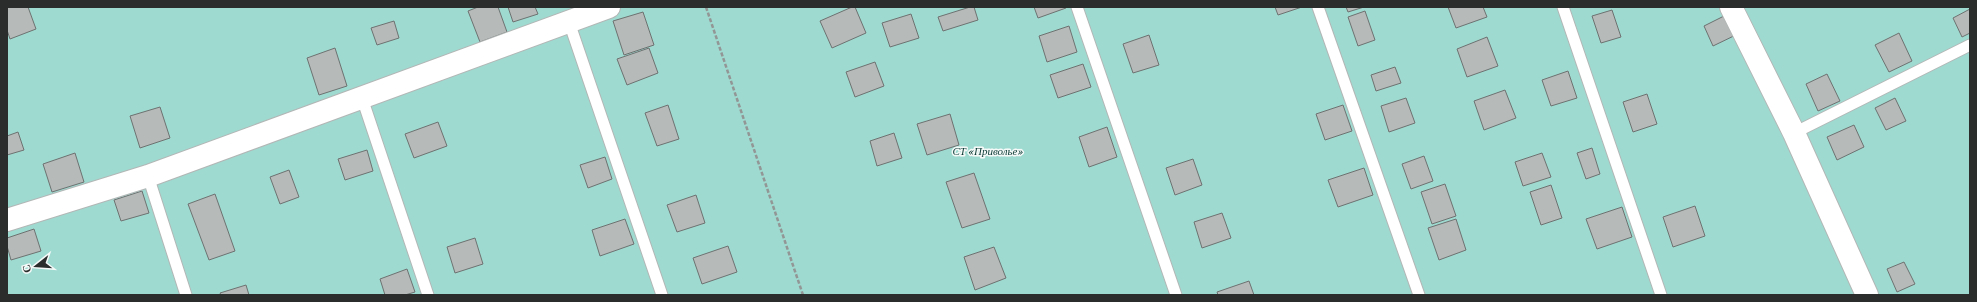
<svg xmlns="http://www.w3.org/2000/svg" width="1977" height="302" viewBox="0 0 1977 302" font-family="'Crimson Pro',serif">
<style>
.green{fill:#9fdad0}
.building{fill:#b6bab9;stroke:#6d7271}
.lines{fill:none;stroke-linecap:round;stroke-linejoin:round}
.service-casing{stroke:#b2b7b6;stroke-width:13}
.minor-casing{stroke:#b2b7b6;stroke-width:24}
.path{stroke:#929695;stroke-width:2.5;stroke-dasharray:4 2;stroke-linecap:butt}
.service{stroke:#fff;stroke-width:11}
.minor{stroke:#fff;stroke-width:22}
.labels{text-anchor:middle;stroke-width:3;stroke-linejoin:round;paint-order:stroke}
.park-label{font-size:11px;font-style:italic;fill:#0c3a34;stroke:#f5faf9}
</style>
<rect width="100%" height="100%" fill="#e8edec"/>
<rect class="green" x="7" y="7" width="1963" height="288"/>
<g class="building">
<polygon points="7,7 28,7 36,29 10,39 7,30"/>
<polygon points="478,7 498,7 507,32 480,42 468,11"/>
<polygon points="508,7 535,7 538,14 513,22"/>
<polygon points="852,7 855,7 866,33 832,48 820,21"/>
<polygon points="970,7 974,7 978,20 943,31 938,17"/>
<polygon points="1034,7 1066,7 1066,8 1038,18"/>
<polygon points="1275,7 1302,7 1278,15"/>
<polygon points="1346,7 1364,7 1348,12"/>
<polygon points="1448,7 1483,7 1487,17 1456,28"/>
<polygon points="1970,9 1970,33 1962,37 1953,18"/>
<polygon points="1612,10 1621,37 1601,43 1592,16"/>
<polygon points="1365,11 1375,40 1358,46 1348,17"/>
<polygon points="643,12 654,45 624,55 613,21"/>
<polygon points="1732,12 1742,32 1713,46 1704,26"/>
<polygon points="911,14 919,38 890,47 882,23"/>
<polygon points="394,21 399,38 377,45 371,28"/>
<polygon points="1069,26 1077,52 1047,62 1039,36"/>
<polygon points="1899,33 1912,61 1889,72 1875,45"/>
<polygon points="1149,35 1159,65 1133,73 1123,44"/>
<polygon points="1487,37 1498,66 1467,77 1457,49"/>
<polygon points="335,48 347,86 319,95 307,58"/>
<polygon points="649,48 658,73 627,85 617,59"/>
<polygon points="875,62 884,86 855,97 846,72"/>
<polygon points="1083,64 1091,87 1058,98 1050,75"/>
<polygon points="1395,67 1401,83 1376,91 1371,75"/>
<polygon points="1568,71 1577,98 1551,106 1542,80"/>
<polygon points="1827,74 1840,101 1818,111 1806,84"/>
<polygon points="1505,90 1516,118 1484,130 1474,101"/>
<polygon points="1647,94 1657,124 1633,132 1623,102"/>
<polygon points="1406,98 1415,123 1389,132 1381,106"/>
<polygon points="1895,98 1906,121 1886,130 1875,108"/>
<polygon points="668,105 679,139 657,146 645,113"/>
<polygon points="1343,105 1352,131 1325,140 1316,114"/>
<polygon points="160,107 170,138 140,148 130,116"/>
<polygon points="950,114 959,145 927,155 917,124"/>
<polygon points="438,122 447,146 414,158 405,134"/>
<polygon points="1854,125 1864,147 1837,160 1827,137"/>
<polygon points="1107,127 1117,157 1089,167 1079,137"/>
<polygon points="18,132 24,150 7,155 7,136"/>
<polygon points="894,133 902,158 877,166 870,141"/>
<polygon points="1592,148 1600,174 1586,179 1577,153"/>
<polygon points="367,150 373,171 345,180 338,159"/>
<polygon points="75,153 84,182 52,192 43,164"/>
<polygon points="1542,153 1551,177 1523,186 1515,162"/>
<polygon points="1424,156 1433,181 1411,189 1402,164"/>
<polygon points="605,157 612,179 588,188 580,165"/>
<polygon points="1193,159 1202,185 1175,195 1166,168"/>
<polygon points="1364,168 1373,195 1338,207 1328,180"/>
<polygon points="289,170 299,197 280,204 270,177"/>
<polygon points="974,173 990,219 962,228 946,182"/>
<polygon points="1445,184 1456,216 1432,224 1421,192"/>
<polygon points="1551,185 1562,218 1541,225 1530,192"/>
<polygon points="142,191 149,213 121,221 114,200"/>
<polygon points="215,194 235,251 209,260 188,204"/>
<polygon points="696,195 705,223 677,232 667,205"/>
<polygon points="1695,206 1705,236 1673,247 1663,217"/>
<polygon points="1622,207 1632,237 1597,249 1586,219"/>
<polygon points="1222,213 1231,238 1202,248 1194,222"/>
<polygon points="625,219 634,244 600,256 592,230"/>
<polygon points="1456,219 1466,250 1439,260 1428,228"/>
<polygon points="34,229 41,251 11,260 7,246 7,238"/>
<polygon points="475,238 483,264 455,273 447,247"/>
<polygon points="728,246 737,272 702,284 693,258"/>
<polygon points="994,247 1006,278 975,290 964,257"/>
<polygon points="1904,262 1915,284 1897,292 1887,269"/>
<polygon points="407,269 415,292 405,295 385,295 380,279"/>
<polygon points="1249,281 1254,295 1218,295 1217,292"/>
<polygon points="246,285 249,295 221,295 220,293"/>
</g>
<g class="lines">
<g class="service-casing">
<g id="service">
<polyline points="1077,7 1176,295"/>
<polyline points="1318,7 1419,295"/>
<polyline points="1563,7 1661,295"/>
<polyline points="569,22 662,295"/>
<polyline points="362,98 428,295"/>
<polyline points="1794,133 1970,45"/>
<polyline points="148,176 186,295"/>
</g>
</g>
<g class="minor-casing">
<g id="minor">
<polyline points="1731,7 1794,133 1867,295"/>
<polyline points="7,220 148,176 609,7"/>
</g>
</g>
<polyline class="path" points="706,7 803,295"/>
<use href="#service" class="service"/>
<use href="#minor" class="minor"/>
</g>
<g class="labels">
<g class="park-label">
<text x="988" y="155">СТ «Приволье»</text>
</g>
</g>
<rect width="1977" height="302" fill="none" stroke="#2b2d2c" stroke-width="16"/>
<g transform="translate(36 266) rotate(253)" stroke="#f5faf9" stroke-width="3" paint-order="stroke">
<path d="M0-3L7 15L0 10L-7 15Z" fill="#2b2d2c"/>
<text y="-6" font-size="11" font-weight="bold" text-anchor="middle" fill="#2b2d2c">С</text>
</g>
</svg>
